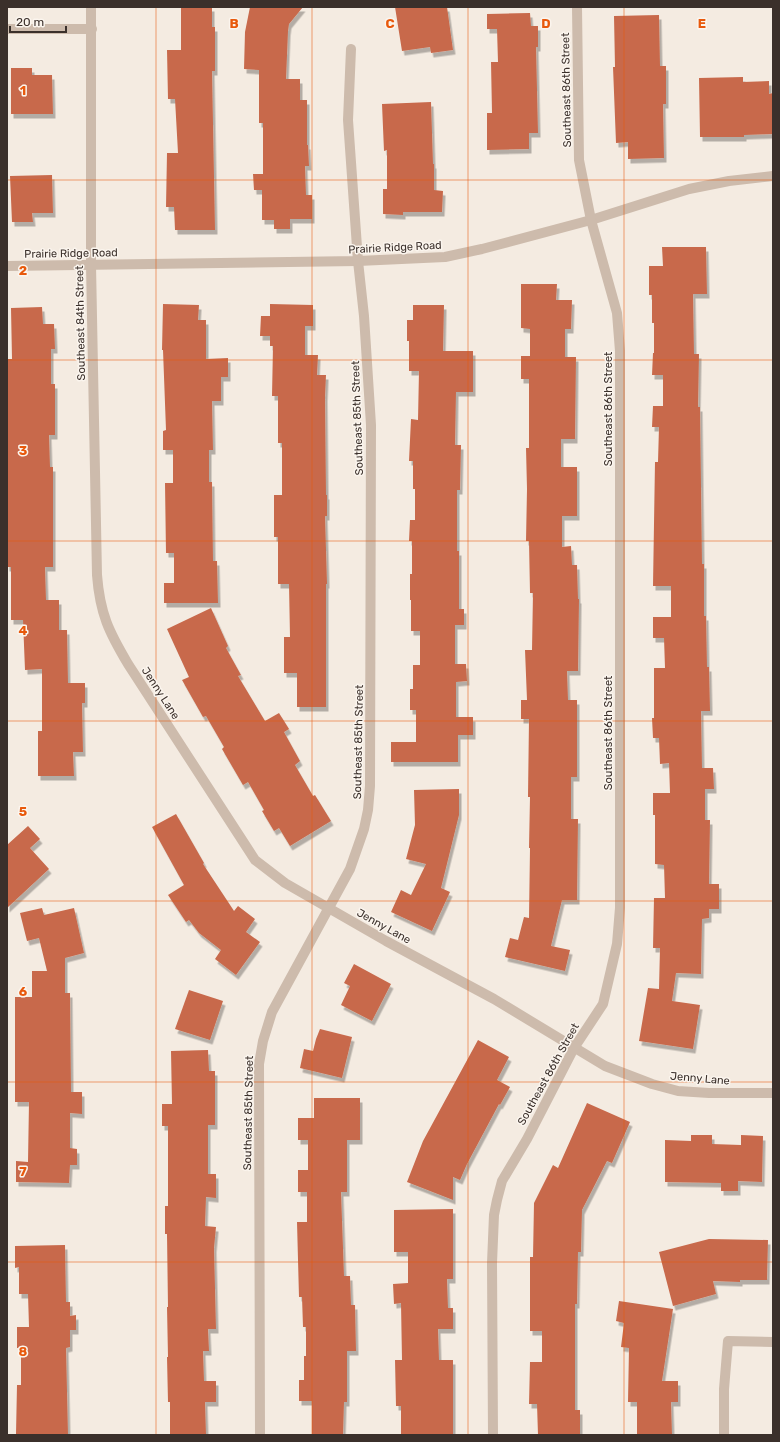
<svg xmlns="http://www.w3.org/2000/svg" width="780" height="1442" viewBox="0 0 780 1442" font-family="Rubik,sans-serif">
<style>
.building{fill:#c8694b;filter:url(#shadow)}
.lines{fill:none;stroke-linecap:round;stroke-linejoin:round}
.street{stroke:#cdbbac;stroke-width:10}
.grid{fill:none;stroke:#e8590c;stroke-width:1;stroke-opacity:0.55}
.labels{text-anchor:middle;stroke-width:3;stroke-linejoin:round;paint-order:stroke}
.street-label{font-size:11px;fill:#3b302b;stroke:#fbf5ee}
.grid-label{font-size:13px;text-anchor:middle;font-weight:bold;fill:#e8590c;stroke:#fbf5ee;stroke-width:3;stroke-linejoin:round;paint-order:stroke}
</style>
<defs>
<filter id="shadow"><feDropShadow dx="2.5" dy="4.5" stdDeviation="0" flood-color="#0004"/></filter>
</defs>
<rect width="100%" height="100%" fill="#f4ebe1"/>
<g class="building">
<polygon points="181,7 212,7 212,27 215,27 215,71 212,71 215,230 175,230 174,207 166,207 167,153 178,153 175,99 168,99 167,50 181,50"/>
<polygon points="250,7 303,7 289,24 288,31 286,79 300,79 300,100 307,100 307,145 308,145 309,166 305,166 306,195 312,195 312,219 290,219 290,229 274,229 274,220 262,220 262,190 254,190 253,174 263,174 263,123 259,123 259,70 244,69 245,32"/>
<polygon points="395,7 447,7 453,50 431,53 430,47 402,51"/>
<polygon points="530,13 531,26 538,26 538,47 536,47 538,133 529,133 529,149 487,150 487,113 492,113 491,62 498,62 497,29 487,29 487,14"/>
<polygon points="659,15 660,66 666,66 666,104 663,104 664,158 628,159 628,142 616,143 613,67 615,67 614,16"/>
<polygon points="11,68 32,68 32,75 52,75 53,114 11,114"/>
<polygon points="743,77 743,82 769,81 769,94 773,93 773,134 744,135 744,137 700,137 699,78"/>
<polygon points="431,102 433,164 434,164 434,190 443,191 442,212 403,212 403,215 383,214 383,189 387,189 387,150 384,151 382,104"/>
<polygon points="52,175 53,213 32,213 33,222 12,222 10,176"/>
<polygon points="662,247 706,247 707,294 693,294 694,354 699,354 698,407 700,407 702,564 704,564 704,616 706,616 707,667 709,667 710,711 701,711 702,768 713,768 714,789 705,789 705,820 710,820 709,884 719,884 719,909 709,909 709,918 702,919 701,974 676,973 672,1001 700,1005 693,1049 639,1041 648,988 659,989 660,948 653,948 654,898 665,898 664,865 655,864 655,815 653,815 653,793 670,793 669,763 660,764 659,738 653,738 652,718 654,718 654,668 665,668 664,638 653,638 653,617 671,617 671,586 653,586 655,462 658,462 659,427 652,427 653,406 663,406 663,375 652,375 653,353 654,353 654,323 652,323 652,295 649,295 649,266 663,266"/>
<polygon points="521,284 557,284 556,300 572,300 571,329 565,329 565,357 576,357 575,439 561,439 561,467 577,467 577,516 562,516 562,547 571,546 572,565 577,565 578,599 579,599 578,671 567,671 568,700 577,700 577,777 571,777 571,819 578,819 577,900 562,900 551,946 570,950 565,971 505,957 510,938 518,940 524,917 529,918 530,848 529,848 530,797 528,797 529,719 521,719 521,700 527,700 525,650 532,650 533,593 530,593 529,541 526,541 527,489 526,448 529,448 529,379 521,379 521,356 530,356 530,329 521,328"/>
<polygon points="163,304 199,305 198,320 206,320 206,359 228,358 228,377 221,377 221,401 212,401 213,450 209,450 209,482 212,482 213,561 217,561 218,603 164,603 164,583 174,583 174,553 166,553 165,483 173,483 173,450 163,450 163,431 166,430 163,350 162,350"/>
<polygon points="270,304 313,305 313,326 305,326 305,355 318,355 317,375 326,375 325,397 326,495 327,495 327,516 325,516 327,584 326,584 326,707 297,707 297,673 284,673 284,637 290,637 289,584 278,584 278,537 274,537 274,495 282,495 282,443 278,443 278,396 272,396 273,346 270,346 270,336 260,336 261,316 270,316"/>
<polygon points="413,305 444,305 443,351 473,351 473,392 456,392 455,445 461,445 460,490 457,490 457,551 459,551 459,609 464,609 464,625 455,625 455,664 466,664 467,681 456,682 456,717 473,717 473,735 458,735 458,762 391,762 391,742 416,742 416,710 410,710 410,689 413,689 413,665 420,665 420,631 411,631 411,600 410,600 410,574 412,574 412,541 409,541 410,520 415,520 415,489 413,489 413,461 409,461 411,419 418,420 419,371 409,371 409,341 407,341 407,320 413,320"/>
<polygon points="42,307 43,324 54,324 55,349 51,349 51,384 55,384 55,435 49,435 50,467 53,467 53,567 45,567 46,600 59,600 59,630 67,630 68,683 85,683 85,703 82,703 83,752 73,752 74,776 38,776 38,731 42,731 42,669 25,670 23,620 11,620 11,567 7,567 7,468 8,468 7,359 12,359 11,308"/>
<polygon points="211,608 228,646 226,648 241,675 238,676 265,721 279,713 289,729 284,732 300,761 295,765 313,796 315,795 331,821 290,846 279,828 274,831 262,811 264,810 248,782 243,785 222,749 224,747 206,716 203,717 182,680 189,677 167,629"/>
<polygon points="459,789 459,815 441,888 450,892 432,931 391,912 401,890 411,895 426,864 406,859 415,825 414,790"/>
<polygon points="176,814 204,863 203,864 234,911 238,906 255,919 246,932 260,942 236,975 215,959 221,950 199,933 189,920 186,922 168,895 184,885 152,827"/>
<polygon points="28,826 40,839 30,848 49,869 7,908 7,845"/>
<polygon points="42,908 44,915 74,908 84,953 65,958 65,993 70,993 71,1092 82,1092 82,1114 70,1113 70,1148 77,1149 77,1165 70,1165 69,1183 16,1182 16,1161 28,1162 29,1102 15,1102 15,997 32,997 32,971 47,971 39,938 27,941 20,913"/>
<polygon points="354,964 391,984 372,1021 341,1005 350,986 344,983"/>
<polygon points="189,990 223,1001 210,1040 175,1029"/>
<polygon points="320,1029 352,1037 342,1078 300,1068 304,1049 313,1051 316,1039"/>
<polygon points="478,1040 509,1057 497,1080 510,1087 500,1105 499,1104 467,1164 460,1180 453,1177 453,1200 407,1182 423,1141"/>
<polygon points="208,1050 209,1071 215,1071 215,1125 208,1125 208,1174 216,1174 216,1198 206,1197 205,1226 216,1227 214,1248 216,1329 208,1329 209,1351 203,1351 204,1381 216,1381 216,1402 205,1402 206,1435 170,1435 170,1402 168,1402 167,1357 168,1357 167,1307 168,1307 167,1234 165,1234 165,1206 168,1206 168,1126 162,1126 162,1104 172,1104 171,1051"/>
<polygon points="314,1098 360,1098 360,1140 347,1140 347,1192 341,1192 344,1276 350,1276 351,1305 355,1305 356,1351 347,1351 347,1402 344,1402 343,1435 312,1435 312,1401 299,1401 299,1380 304,1380 304,1356 306,1356 306,1327 303,1327 302,1297 299,1297 297,1222 307,1222 307,1192 298,1192 298,1170 308,1170 308,1140 298,1140 298,1118 314,1118"/>
<polygon points="587,1103 630,1122 612,1163 607,1161 582,1210 581,1252 578,1252 577,1304 575,1304 575,1410 580,1410 580,1435 538,1435 537,1404 529,1404 530,1362 542,1362 542,1331 530,1331 530,1257 533,1257 534,1203 553,1165 558,1168"/>
<polygon points="691,1135 712,1135 712,1144 741,1145 741,1135 763,1136 762,1182 738,1181 738,1191 721,1191 721,1183 665,1182 665,1140 691,1141"/>
<polygon points="453,1209 453,1279 447,1279 448,1308 453,1308 453,1329 438,1329 439,1360 453,1360 453,1435 401,1435 401,1406 396,1406 395,1360 402,1360 401,1303 394,1304 393,1284 408,1283 408,1252 394,1252 394,1210"/>
<polygon points="709,1239 768,1240 767,1280 740,1280 740,1282 713,1281 716,1294 673,1306 659,1252"/>
<polygon points="65,1245 66,1302 70,1302 70,1316 76,1315 76,1330 70,1330 70,1347 66,1348 68,1435 16,1434 17,1385 21,1385 21,1348 17,1348 17,1327 29,1327 28,1294 19,1294 19,1267 15,1268 15,1246"/>
<polygon points="619,1301 673,1309 662,1381 678,1381 678,1402 671,1402 672,1435 637,1435 637,1402 628,1402 629,1348 621,1347 624,1323 616,1321"/>
</g>
<g class="lines">
<g class="street">
<path d="M91 7V265L97 575C100 614 109 632 128 664L255 860 285 883 386 941 494 999 605 1066 652 1084 678 1091 709 1093H773"/>
<polyline points="7,29 92,29"/>
<polyline points="7,266 358,261 445,257 482,249 591,220 689,189 729,181 773,176"/>
<polyline points="260,1435 259,1064 263,1041 272,1012 350,869 364,829 368,810 370,786 371,425 364,316 358,261 348,120 351,49"/>
<polyline points="493,1435 492,1263 494,1215 497,1200 502,1181 527,1139 574,1048 603,1004 617,944 620,908 620,351 617,313 591,220 579,160 577,7"/>
<polyline points="724,1435 724,1389 728,1341 773,1342"/>
</g>
</g>
<path class="grid" d="M156 7V1435M312 7V1435M468 7V1435M624 7V1435M7 180H773M7 360H773M7 541H773M7 721H773M7 901H773M7 1082H773M7 1262H773"/>
<g class="labels">
<g class="street-label">
<text transform="translate(566 90) rotate(-91)" y="4">Southeast 86th Street</text>
<text transform="translate(395 247) rotate(-3)" y="4">Prairie Ridge Road</text>
<text transform="translate(71 253) rotate(-1)" y="4">Prairie Ridge Road</text>
<text transform="translate(80 323) rotate(-91)" y="4">Southeast 84th Street</text>
<text transform="translate(608 409) rotate(-90)" y="4">Southeast 86th Street</text>
<text transform="translate(357 418) rotate(-92)" y="4">Southeast 85th Street</text>
<text transform="translate(161 693) rotate(57)" y="4">Jenny Lane</text>
<text transform="translate(608 733) rotate(-90)" y="4">Southeast 86th Street</text>
<text transform="translate(358 742) rotate(-89)" y="4">Southeast 85th Street</text>
<text transform="translate(384 926) rotate(29)" y="4">Jenny Lane</text>
<text transform="translate(548 1074) rotate(-61)" y="4">Southeast 86th Street</text>
<text transform="translate(700 1078) rotate(5)" y="4">Jenny Lane</text>
<text transform="translate(248 1113) rotate(-89)" y="4">Southeast 85th Street</text>
</g>
</g>
<g class="grid-label">
<text x="234" y="28">B</text>
<text x="390" y="28">C</text>
<text x="546" y="28">D</text>
<text x="702" y="28">E</text>
<text x="23" y="95">1</text>
<text x="23" y="275">2</text>
<text x="23" y="455">3</text>
<text x="23" y="635">4</text>
<text x="23" y="816">5</text>
<text x="23" y="996">6</text>
<text x="23" y="1176">7</text>
<text x="23" y="1356">8</text>
</g>
<rect width="780" height="1442" fill="none" stroke="#3b302b" stroke-width="16"/>
<path d="M10 26v6h56v-6" fill="none" stroke="#3b302b" stroke-width="2"/>
<text x="16" y="26" font-size="12" fill="#3b302b" stroke="#fbf5ee" stroke-width="3" paint-order="stroke">20 m</text>
</svg>
